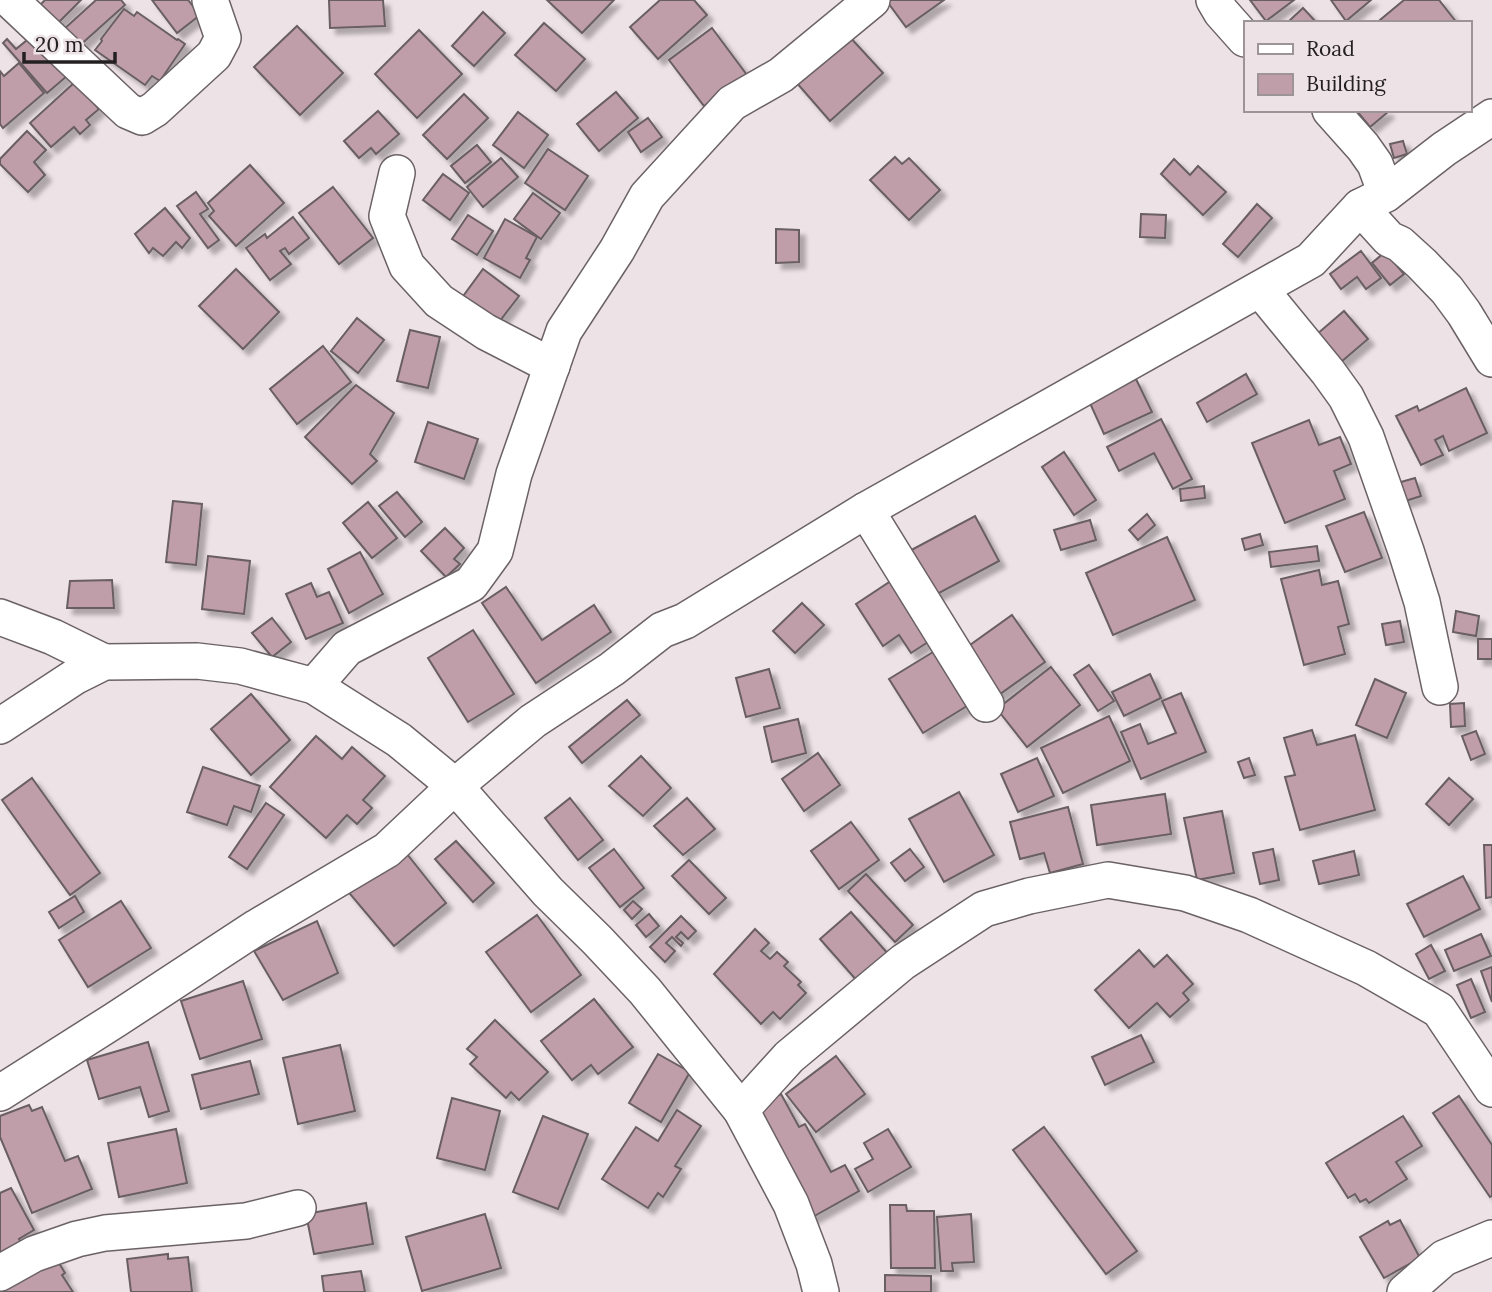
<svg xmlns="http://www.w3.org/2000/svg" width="1492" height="1292" viewBox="0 0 1492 1292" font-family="Lora,serif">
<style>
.building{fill:#bf9eaa;stroke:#695f63;stroke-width:2;filter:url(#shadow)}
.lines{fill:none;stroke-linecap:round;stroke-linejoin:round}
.minor-casing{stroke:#6b6265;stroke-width:38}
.minor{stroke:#fff;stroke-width:35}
</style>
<defs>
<filter id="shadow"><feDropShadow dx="6" dy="6" stdDeviation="2" flood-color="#0004"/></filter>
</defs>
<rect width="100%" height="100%" fill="#ede2e6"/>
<g class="building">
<polygon points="45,0 81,0 56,25 38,7"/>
<polygon points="96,0 121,0 125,5 78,47 63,30"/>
<polygon points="152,0 188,0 200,15 177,33"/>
<polygon points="329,0 383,0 385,26 330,28"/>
<polygon points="547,0 614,0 582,33"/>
<polygon points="660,0 694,0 707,15 658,59 630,27"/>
<polygon points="886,0 944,0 906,27"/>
<polygon points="1250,0 1294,0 1266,21"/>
<polygon points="1331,0 1371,0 1346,21"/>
<polygon points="1404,0 1439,0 1457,23 1382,23 1380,20"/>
<polygon points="1303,8 1317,23 1291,23 1289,21"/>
<polygon points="124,9 134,16 137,12 177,40 178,39 185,44 160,81 152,76 145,85 95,50 102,41 101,39"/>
<polygon points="483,12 505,33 474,66 452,46"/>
<polygon points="544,23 585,59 556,91 515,55"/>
<polygon points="297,26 343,73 300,115 254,67"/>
<polygon points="712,28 747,75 704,106 669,60"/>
<polygon points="419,30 462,74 417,118 375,74"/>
<polygon points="848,35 883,73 830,121 796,82"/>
<polygon points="32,36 67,76 47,93 3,43 7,39 16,49"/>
<polygon points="19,63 44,93 3,128 0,124 0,71 4,76"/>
<polygon points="75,82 99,109 86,120 90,125 80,134 74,127 51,147 30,123"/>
<polygon points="616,92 638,118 599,151 577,124"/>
<polygon points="464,94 488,118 447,159 423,135"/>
<polygon points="1356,110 1386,110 1388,112 1370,127"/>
<polygon points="378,111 399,134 376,154 371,148 359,158 344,141"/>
<polygon points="518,112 548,135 524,168 493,145"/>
<polygon points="648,118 662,137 641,152 628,132"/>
<polygon points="27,131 46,150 34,162 45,175 28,192 0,164 0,159"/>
<polygon points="1403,141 1407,154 1394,158 1390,144"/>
<polygon points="477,145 491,162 465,183 451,166"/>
<polygon points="548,149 588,176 565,210 525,183"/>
<polygon points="895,157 902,164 909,158 940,190 909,220 870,180"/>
<polygon points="501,158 518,177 483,207 467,187"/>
<polygon points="1174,159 1190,175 1198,166 1226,192 1203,215 1161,174"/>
<polygon points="250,165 284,203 236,246 209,216 214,211 208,203"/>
<polygon points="443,174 469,193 450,220 423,200"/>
<polygon points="333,187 373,238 339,264 299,213"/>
<polygon points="196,192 208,209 200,214 219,240 208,248 177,206"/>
<polygon points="533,193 560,213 541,239 514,219"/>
<polygon points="1257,204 1272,218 1238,257 1223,244"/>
<polygon points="165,208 190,238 182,248 176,242 163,256 153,248 149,253 135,234"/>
<polygon points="1141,214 1166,215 1165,238 1140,237"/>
<polygon points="468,215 493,231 477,255 452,239"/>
<polygon points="293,217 309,238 289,254 285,248 280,251 291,264 270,280 246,248 265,234 267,238"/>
<polygon points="505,219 537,237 526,258 530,260 520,278 484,258"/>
<polygon points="776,229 799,230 799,262 776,263"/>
<polygon points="1361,251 1381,278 1366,289 1357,277 1341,289 1330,274"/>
<polygon points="1385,252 1404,274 1390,285 1372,263"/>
<polygon points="236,269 279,312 243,349 199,306"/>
<polygon points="483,269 519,296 496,326 461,299"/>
<polygon points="1344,311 1368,339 1341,362 1317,334"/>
<polygon points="357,318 384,340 358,373 331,351"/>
<polygon points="410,330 440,337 428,388 397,381"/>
<polygon points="323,346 351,382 297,424 270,389"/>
<polygon points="1246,374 1257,394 1207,422 1197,403"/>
<polygon points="1136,379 1152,412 1104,434 1089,401"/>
<polygon points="356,385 394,413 370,454 377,461 352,484 305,437"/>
<polygon points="1466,388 1487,433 1449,451 1443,436 1435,440 1443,455 1421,465 1396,416 1417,406 1419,411"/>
<polygon points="1161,419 1192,479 1173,489 1154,453 1119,471 1107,447"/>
<polygon points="1309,420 1319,445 1340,437 1351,464 1334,471 1345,499 1285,523 1252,443"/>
<polygon points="428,422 478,439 464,479 415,462"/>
<polygon points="1064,452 1096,500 1074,515 1042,467"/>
<polygon points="1415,478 1421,496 1393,505 1387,486"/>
<polygon points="1204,486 1205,498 1181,501 1180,489"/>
<polygon points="397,492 422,522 405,537 379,506"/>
<polygon points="173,501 202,504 196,565 166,562"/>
<polygon points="368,502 397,538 372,558 343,523"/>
<polygon points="1364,512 1382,558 1345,572 1326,526"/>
<polygon points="1147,514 1155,525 1138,540 1129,530"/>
<polygon points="975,516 999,561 926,600 902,555"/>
<polygon points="1090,520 1096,540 1061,550 1054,530"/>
<polygon points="445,528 464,548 454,559 460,564 446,577 421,551"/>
<polygon points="1260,534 1263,545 1245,550 1242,539"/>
<polygon points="1167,537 1195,600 1113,635 1086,573"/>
<polygon points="1317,546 1319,561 1271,567 1269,552"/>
<polygon points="360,552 383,594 349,613 328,569"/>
<polygon points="208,556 250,561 244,614 202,609"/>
<polygon points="1319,570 1322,585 1338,581 1349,624 1338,627 1345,654 1304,665 1281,579"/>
<polygon points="900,575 939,635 911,653 899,635 883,646 856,604"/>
<polygon points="112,580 114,608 67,608 70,581"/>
<polygon points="311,583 317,597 329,592 343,623 306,639 286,594"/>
<polygon points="506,587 542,640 594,605 611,632 536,683 482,603"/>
<polygon points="802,603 824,625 795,653 773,631"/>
<polygon points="1456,611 1479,616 1476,636 1453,632"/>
<polygon points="1012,615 1045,662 996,697 963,650"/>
<polygon points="272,618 291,642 272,657 252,633"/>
<polygon points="1400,621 1404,642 1386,645 1382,624"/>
<polygon points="473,630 514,694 468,722 428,658"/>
<rect x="1478" y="639" width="14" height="20"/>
<polygon points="933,652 967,706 923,733 889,679"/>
<polygon points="1089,665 1114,701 1098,711 1074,675"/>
<polygon points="1051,667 1080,705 1027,747 997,709"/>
<polygon points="769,669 780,708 746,717 736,678"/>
<polygon points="1150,674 1161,698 1124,716 1112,692"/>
<polygon points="1375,679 1406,693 1387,738 1356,725"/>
<polygon points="1181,693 1206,752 1141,779 1121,732 1140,724 1148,744 1176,733 1162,701"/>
<polygon points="251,694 290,740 251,775 211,729"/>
<polygon points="627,700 640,715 582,763 569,747"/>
<polygon points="1464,703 1465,726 1451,727 1450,704"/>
<polygon points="1109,716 1130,761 1063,793 1041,748"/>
<polygon points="798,719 806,753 772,762 764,727"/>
<polygon points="1312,730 1317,745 1355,735 1375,810 1300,830 1285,777 1295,775 1284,738"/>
<polygon points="1476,731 1485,754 1471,760 1462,736"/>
<polygon points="316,736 342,759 352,747 385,776 363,800 372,808 357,824 347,815 326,838 270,787"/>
<polygon points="818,753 840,785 804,811 782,779"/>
<polygon points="641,756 671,788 643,816 609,786"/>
<polygon points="1037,758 1054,796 1018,812 1001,774"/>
<polygon points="1249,758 1255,775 1244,778 1238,762"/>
<polygon points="203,767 260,786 251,812 234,806 227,825 187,812"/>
<polygon points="32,778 100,873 70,895 2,800"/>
<polygon points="1449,778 1473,799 1449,825 1426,804"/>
<polygon points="959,792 994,855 944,882 909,819"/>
<polygon points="1165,794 1171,834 1097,845 1091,805"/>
<polygon points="570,798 603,840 578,860 545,818"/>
<polygon points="687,798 715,829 683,855 654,826"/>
<polygon points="266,803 284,815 247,869 229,857"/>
<polygon points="1068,807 1083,864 1050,873 1044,853 1020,859 1010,822"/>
<polygon points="1222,811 1234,873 1197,880 1184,818"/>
<polygon points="851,822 879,860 839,889 811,851"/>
<polygon points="456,841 494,883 473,902 435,859"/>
<polygon points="399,844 446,903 394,946 345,888"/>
<polygon points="1484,845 1492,845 1492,897 1486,898"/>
<polygon points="614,849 644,888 620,907 589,868"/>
<polygon points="910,849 924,867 905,881 891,863"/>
<polygon points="1273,849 1279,880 1260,884 1253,853"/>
<polygon points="1354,851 1359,875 1319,884 1313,861"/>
<polygon points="689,860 726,898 709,914 672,876"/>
<polygon points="866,874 913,925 895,942 848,891"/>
<polygon points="1463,876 1480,909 1424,937 1407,904"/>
<polygon points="75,896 84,912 59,928 49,912"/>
<polygon points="121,901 151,948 88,987 59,940"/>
<polygon points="633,901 642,909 632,919 624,910"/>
<polygon points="851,912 890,956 859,983 820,939"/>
<polygon points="649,914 659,926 646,937 636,925"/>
<polygon points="537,915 581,975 531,1012 486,952"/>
<polygon points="681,916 696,931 688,939 681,932 676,937 683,943 681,946 672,937 666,943 675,951 665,962 650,947"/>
<polygon points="317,921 338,973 283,1000 254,951"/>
<polygon points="755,929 769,943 761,951 770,959 777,952 788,962 784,966 801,982 798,985 806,993 780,1019 773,1012 761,1024 714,974"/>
<polygon points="1481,934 1491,956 1454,971 1445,950"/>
<polygon points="1431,945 1445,971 1429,979 1416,954"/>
<polygon points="1139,950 1154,967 1167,955 1193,984 1183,993 1189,1000 1170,1017 1157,1003 1129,1028 1095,990"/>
<polygon points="1492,967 1492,1002 1481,971"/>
<polygon points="1471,979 1485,1012 1471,1018 1457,985"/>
<polygon points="243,981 262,1039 200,1059 181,1001"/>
<polygon points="594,999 633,1047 598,1074 591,1065 572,1080 541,1041"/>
<polygon points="495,1020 548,1072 519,1100 511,1092 506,1098 470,1064 477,1057 467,1049"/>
<polygon points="1141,1035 1154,1062 1105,1085 1092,1057"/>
<polygon points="148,1042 169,1111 149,1117 140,1087 99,1099 87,1060"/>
<polygon points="340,1045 355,1111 298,1124 283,1058"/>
<polygon points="658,1054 690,1072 661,1122 629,1103"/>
<polygon points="836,1056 865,1094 816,1132 786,1094"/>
<polygon points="250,1061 259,1094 201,1109 192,1075"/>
<polygon points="781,1094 799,1127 805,1124 831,1172 845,1165 859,1191 809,1219 751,1111"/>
<polygon points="1459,1096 1492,1145 1492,1196 1490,1197 1433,1113"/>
<polygon points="452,1098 500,1111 485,1170 437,1158"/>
<polygon points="29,1105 32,1111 42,1107 65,1161 78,1156 92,1189 32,1213 0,1137 0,1116"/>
<polygon points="677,1110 701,1126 675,1166 681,1169 663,1197 658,1193 648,1208 602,1179 636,1127 658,1141"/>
<polygon points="543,1116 588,1134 558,1209 513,1192"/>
<polygon points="1403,1116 1422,1146 1396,1162 1407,1179 1369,1203 1366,1199 1360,1202 1355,1194 1348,1198 1326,1163"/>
<polygon points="1044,1127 1137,1251 1106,1274 1013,1150"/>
<polygon points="176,1129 187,1183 119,1197 108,1143"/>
<polygon points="888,1129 911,1167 868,1192 855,1169 873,1159 864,1143"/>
<polygon points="11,1188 34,1230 19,1239 23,1247 0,1259 0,1193"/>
<polygon points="366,1203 373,1244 314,1254 306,1214"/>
<polygon points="890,1205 906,1205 907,1211 934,1211 935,1268 891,1268"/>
<polygon points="485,1214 501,1268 422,1291 406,1237"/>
<polygon points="971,1214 974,1262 952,1263 953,1271 941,1271 937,1217"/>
<polygon points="1400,1220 1420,1258 1384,1278 1360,1237 1388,1221 1390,1225"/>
<polygon points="168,1254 168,1259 188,1257 192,1292 131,1292 127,1259"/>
<polygon points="56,1258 65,1273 62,1275 73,1292 1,1292"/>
<polygon points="361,1271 365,1292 324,1292 322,1276"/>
<polygon points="885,1275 931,1276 931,1292 885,1292"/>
</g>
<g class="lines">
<g class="minor-casing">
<g id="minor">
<polyline points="10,0 128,111 142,117 155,109 214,55 223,38 210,0"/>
<polyline points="1214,0 1221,12 1245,39"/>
<polyline points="1330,110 1363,147 1375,164 1386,194"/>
<polyline points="397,173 387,216 407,266 439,301 486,332 552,366"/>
<polyline points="1360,207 1389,239 1400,244 1422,264 1447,290 1464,313 1492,359"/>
<polyline points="1260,289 1328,372 1346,397 1366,437 1406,551 1422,602 1440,687"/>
<polyline points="866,510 986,704"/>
<polyline points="0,617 53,637 104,662"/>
<polyline points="314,686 347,648 471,584 495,551 514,474 564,331 617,250 647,196 732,103 781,75 872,0"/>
<polyline points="0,726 76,676 104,662 197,661 240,666 314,686 399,740 455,786 548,892 597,940 645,991 741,1110 791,1204 814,1264 821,1292"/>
<polyline points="0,1093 115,1020 257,927 387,850 455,786 533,721 612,669 662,630 685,621 866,510 1311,260 1360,207 1386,194 1444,149 1492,117"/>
<polyline points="741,1110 789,1057 903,962 984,909 1029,896 1108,880 1185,893 1249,915 1366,968 1439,1010 1492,1089"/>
<polyline points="0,1273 34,1254 77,1239 105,1233 246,1221 298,1208"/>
<polyline points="1405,1292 1444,1258 1492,1238"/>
</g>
</g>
<use href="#minor" class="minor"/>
</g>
<rect x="1244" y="21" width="228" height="91" fill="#ede2e6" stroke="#9d9497" stroke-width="2"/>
<rect x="1258" y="44" width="35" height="10" fill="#ffffff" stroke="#9d9497" stroke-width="2"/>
<text x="1306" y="56" font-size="21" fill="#242021">Road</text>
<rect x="1258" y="74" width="35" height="21" fill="#bf9eaa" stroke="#9d9497" stroke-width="2"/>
<text x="1306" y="91" font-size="21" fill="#242021">Building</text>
<path d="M24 52v10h91v-10" fill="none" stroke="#242021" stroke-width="3.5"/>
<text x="35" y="52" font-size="21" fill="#242021" stroke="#ede2e6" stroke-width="5" paint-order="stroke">20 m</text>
</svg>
